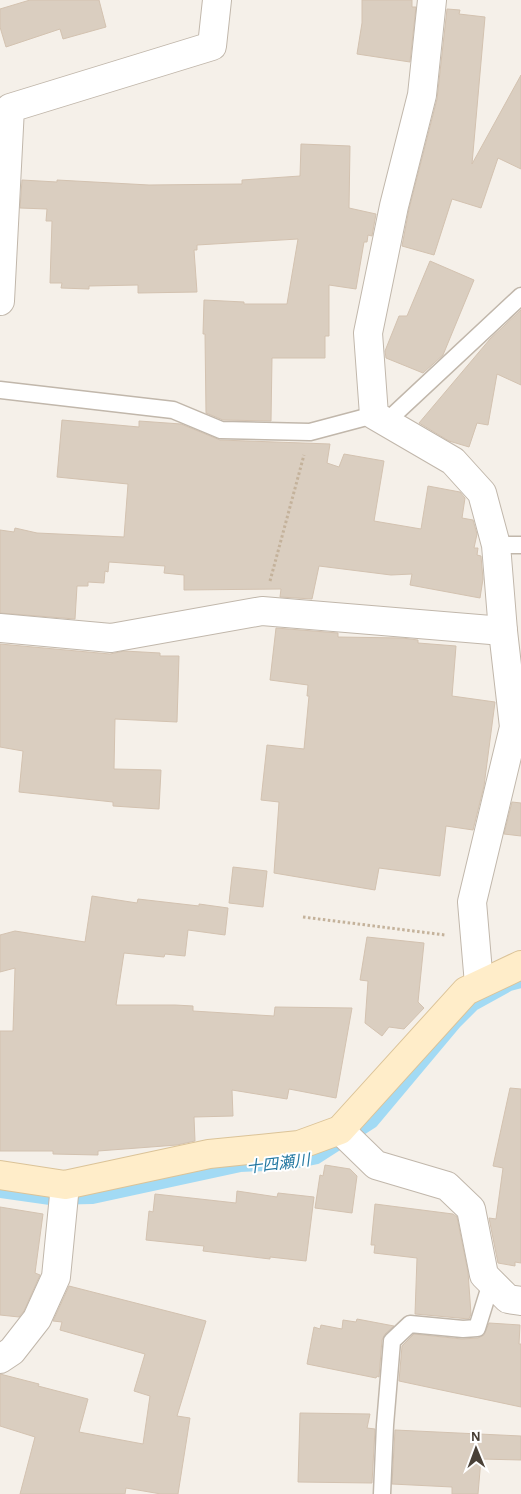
<svg xmlns="http://www.w3.org/2000/svg" width="521" height="1494" viewBox="0 0 521 1494" font-family="'Alegreya Sans','Noto Sans JP',sans-serif">
<style>
.lines{fill:none;stroke-linecap:round;stroke-linejoin:round}
.stream{stroke:#a2daf4;stroke-width:10}
.building{fill:#dacec0;stroke:#d3c2b0}
.lane-casing{stroke:#c1b7ab;stroke-width:19}
.street-casing{stroke:#c1b7ab;stroke-width:30}
.secondary-casing{stroke:#dbc398;stroke-width:30}
.path{stroke:#c4b29b;stroke-width:3;stroke-dasharray:2.5 2.5;stroke-linecap:butt}
.lane{stroke:#fff;stroke-width:16}
.street{stroke:#fff;stroke-width:28}
.secondary{stroke:#ffedc9;stroke-width:28}
.labels{text-anchor:middle;stroke-width:4;stroke-linejoin:round;paint-order:stroke}
.water-label{font-size:16px;font-style:italic;fill:#2579a2;stroke:#fff}
</style>
<rect width="100%" height="100%" fill="#f5f0e9"/>
<g class="lines">
<polyline class="stream" points="0,1193 50,1200 92,1199 240,1167 288,1165 317,1159 373,1123 456,1024 474,1006 510,986 521,983"/>
</g>
<g class="building">
<polygon points="30,0 99,0 106,27 63,39 60,29 6,47 0,27 0,9"/>
<polygon points="362,0 412,0 412,7 416,7 410,62 357,54 362,23"/>
<polygon points="447,9 460,10 459,14 485,17 472,164 521,75 521,169 498,158 481,208 452,199 434,255 402,246 409,209 437,99"/>
<polygon points="301,144 350,146 349,208 376,214 372,236 368,235 367,242 364,242 356,289 329,285 329,336 325,336 325,358 272,358 271,421 223,420 206,413 205,334 203,334 204,300 244,302 244,304 287,304 298,239 197,245 197,250 194,250 197,292 138,293 138,285 89,286 89,289 61,288 62,283 50,283 52,221 46,221 47,209 20,208 22,180 57,182 57,180 149,185 242,184 242,180 300,176"/>
<polygon points="430,261 474,280 443,355 423,373 386,358 385,351 399,316 407,316"/>
<polygon points="521,310 521,385 497,374 488,425 477,423 469,447 449,441 419,423 490,339"/>
<polygon points="62,420 139,427 139,421 181,424 220,440 330,444 327,463 339,467 344,454 384,461 374,521 421,529 428,486 460,492 465,498 462,518 473,520 477,534 474,548 478,548 477,555 481,556 483,579 480,598 410,585 412,574 391,575 319,566 312,599 280,597 281,589 184,590 184,575 164,573 165,566 109,562 108,572 105,571 104,583 88,582 88,586 77,586 75,619 0,613 0,530 14,532 15,528 37,533 124,537 128,484 57,477"/>
<polygon points="276,628 338,633 338,637 402,638 418,640 418,643 456,646 452,696 495,702 484,786 473,830 446,826 440,876 379,868 375,890 274,873 279,802 261,800 267,745 304,749 309,696 307,696 308,685 270,680"/>
<polygon points="0,644 110,654 124,651 160,653 160,656 179,656 177,722 115,719 114,769 161,770 159,809 113,806 113,802 19,792 23,751 0,747"/>
<polygon points="512,802 521,803 521,836 504,834"/>
<polygon points="233,867 267,871 263,907 229,903"/>
<polygon points="92,896 137,903 138,899 199,906 199,904 228,908 225,935 188,930 185,956 165,954 164,957 124,953 116,1005 175,1005 193,1006 193,1011 274,1016 275,1007 352,1008 336,1098 289,1089 287,1099 232,1090 233,1116 194,1117 195,1141 177,1145 98,1151 98,1155 53,1154 53,1151 0,1151 0,1031 13,1031 15,968 0,972 0,935 15,931 85,942"/>
<polygon points="367,937 424,943 418,1002 424,1008 404,1029 389,1027 382,1036 365,1023 368,981 360,980"/>
<polygon points="510,1088 521,1089 521,1263 515,1262 515,1266 498,1263 489,1218 496,1219 503,1168 493,1166"/>
<polygon points="325,1165 350,1169 357,1176 352,1213 315,1208 320,1175 323,1176"/>
<polygon points="237,1191 277,1197 278,1193 314,1197 306,1261 270,1257 270,1259 203,1251 204,1246 146,1240 149,1211 153,1212 155,1194 236,1203"/>
<polygon points="375,1204 453,1214 457,1217 468,1272 471,1314 469,1319 415,1314 417,1258 374,1253 375,1245 371,1245"/>
<polygon points="0,1207 43,1214 35,1273 40,1275 24,1311 19,1317 0,1315"/>
<polygon points="69,1286 206,1321 177,1416 190,1418 178,1494 161,1494 126,1488 125,1494 20,1494 35,1437 0,1426 0,1374 39,1384 38,1386 88,1399 79,1432 143,1444 150,1396 134,1391 145,1354 60,1330 62,1322 53,1321"/>
<polygon points="357,1319 394,1326 385,1334 382,1340 379,1377 377,1376 376,1378 307,1364 314,1327 320,1329 321,1325 342,1329 343,1320 356,1322"/>
<polygon points="489,1323 520,1325 519,1344 521,1344 521,1407 399,1381 402,1346 414,1334 462,1339 478,1338 484,1335"/>
<polygon points="300,1413 370,1414 367,1428 375,1429 372,1483 298,1482"/>
<polygon points="395,1430 521,1436 521,1460 481,1459 478,1494 452,1494 452,1487 392,1484"/>
</g>
<g class="lines">
<g class="lane-casing">
<g id="lane">
<polyline points="0,390 173,410 221,430 310,432 374,415"/>
<polyline points="386,422 521,296"/>
<polyline points="496,545 521,545"/>
<polyline points="382,1494 385,1425 392,1341 410,1324 463,1329 477,1328 491,1283"/>
</g>
</g>
<g class="street-casing">
<g id="street">
<polyline points="432,0 422,95 394,206 368,333 374,415 453,461 482,493 496,545 503,631 514,727 472,902 479,984"/>
<polyline points="0,301 10,108 212,46 217,0"/>
<polyline points="0,628 111,638 262,611 503,631"/>
<polyline points="340,1130 376,1165 447,1186 471,1209 484,1275 508,1299 521,1301"/>
<polyline points="0,1359 12,1351 37,1319 56,1277 65,1185"/>
</g>
</g>
<g class="secondary-casing">
<polyline id="secondary" points="0,1175 65,1185 209,1154 299,1145 340,1130 466,991 521,965"/>
</g>
<g class="path">
<polyline points="270,581 304,455"/>
<polyline points="303,917 445,935"/>
</g>
<use href="#lane" class="lane"/>
<use href="#street" class="street"/>
<use href="#secondary" class="secondary"/>
</g>
<g class="labels">
<g class="water-label">
<text transform="translate(278 1163) rotate(-7)" y="6">十四瀬川</text>
</g>
</g>
<g transform="translate(476 1449) rotate(359)" stroke="#ffffff" stroke-width="4" paint-order="stroke">
<path d="M0-4L9 19L0 12L-9 19Z" fill="#494037"/>
<text y="-8" font-size="14" font-weight="bold" text-anchor="middle" fill="#494037">N</text>
</g>
</svg>
